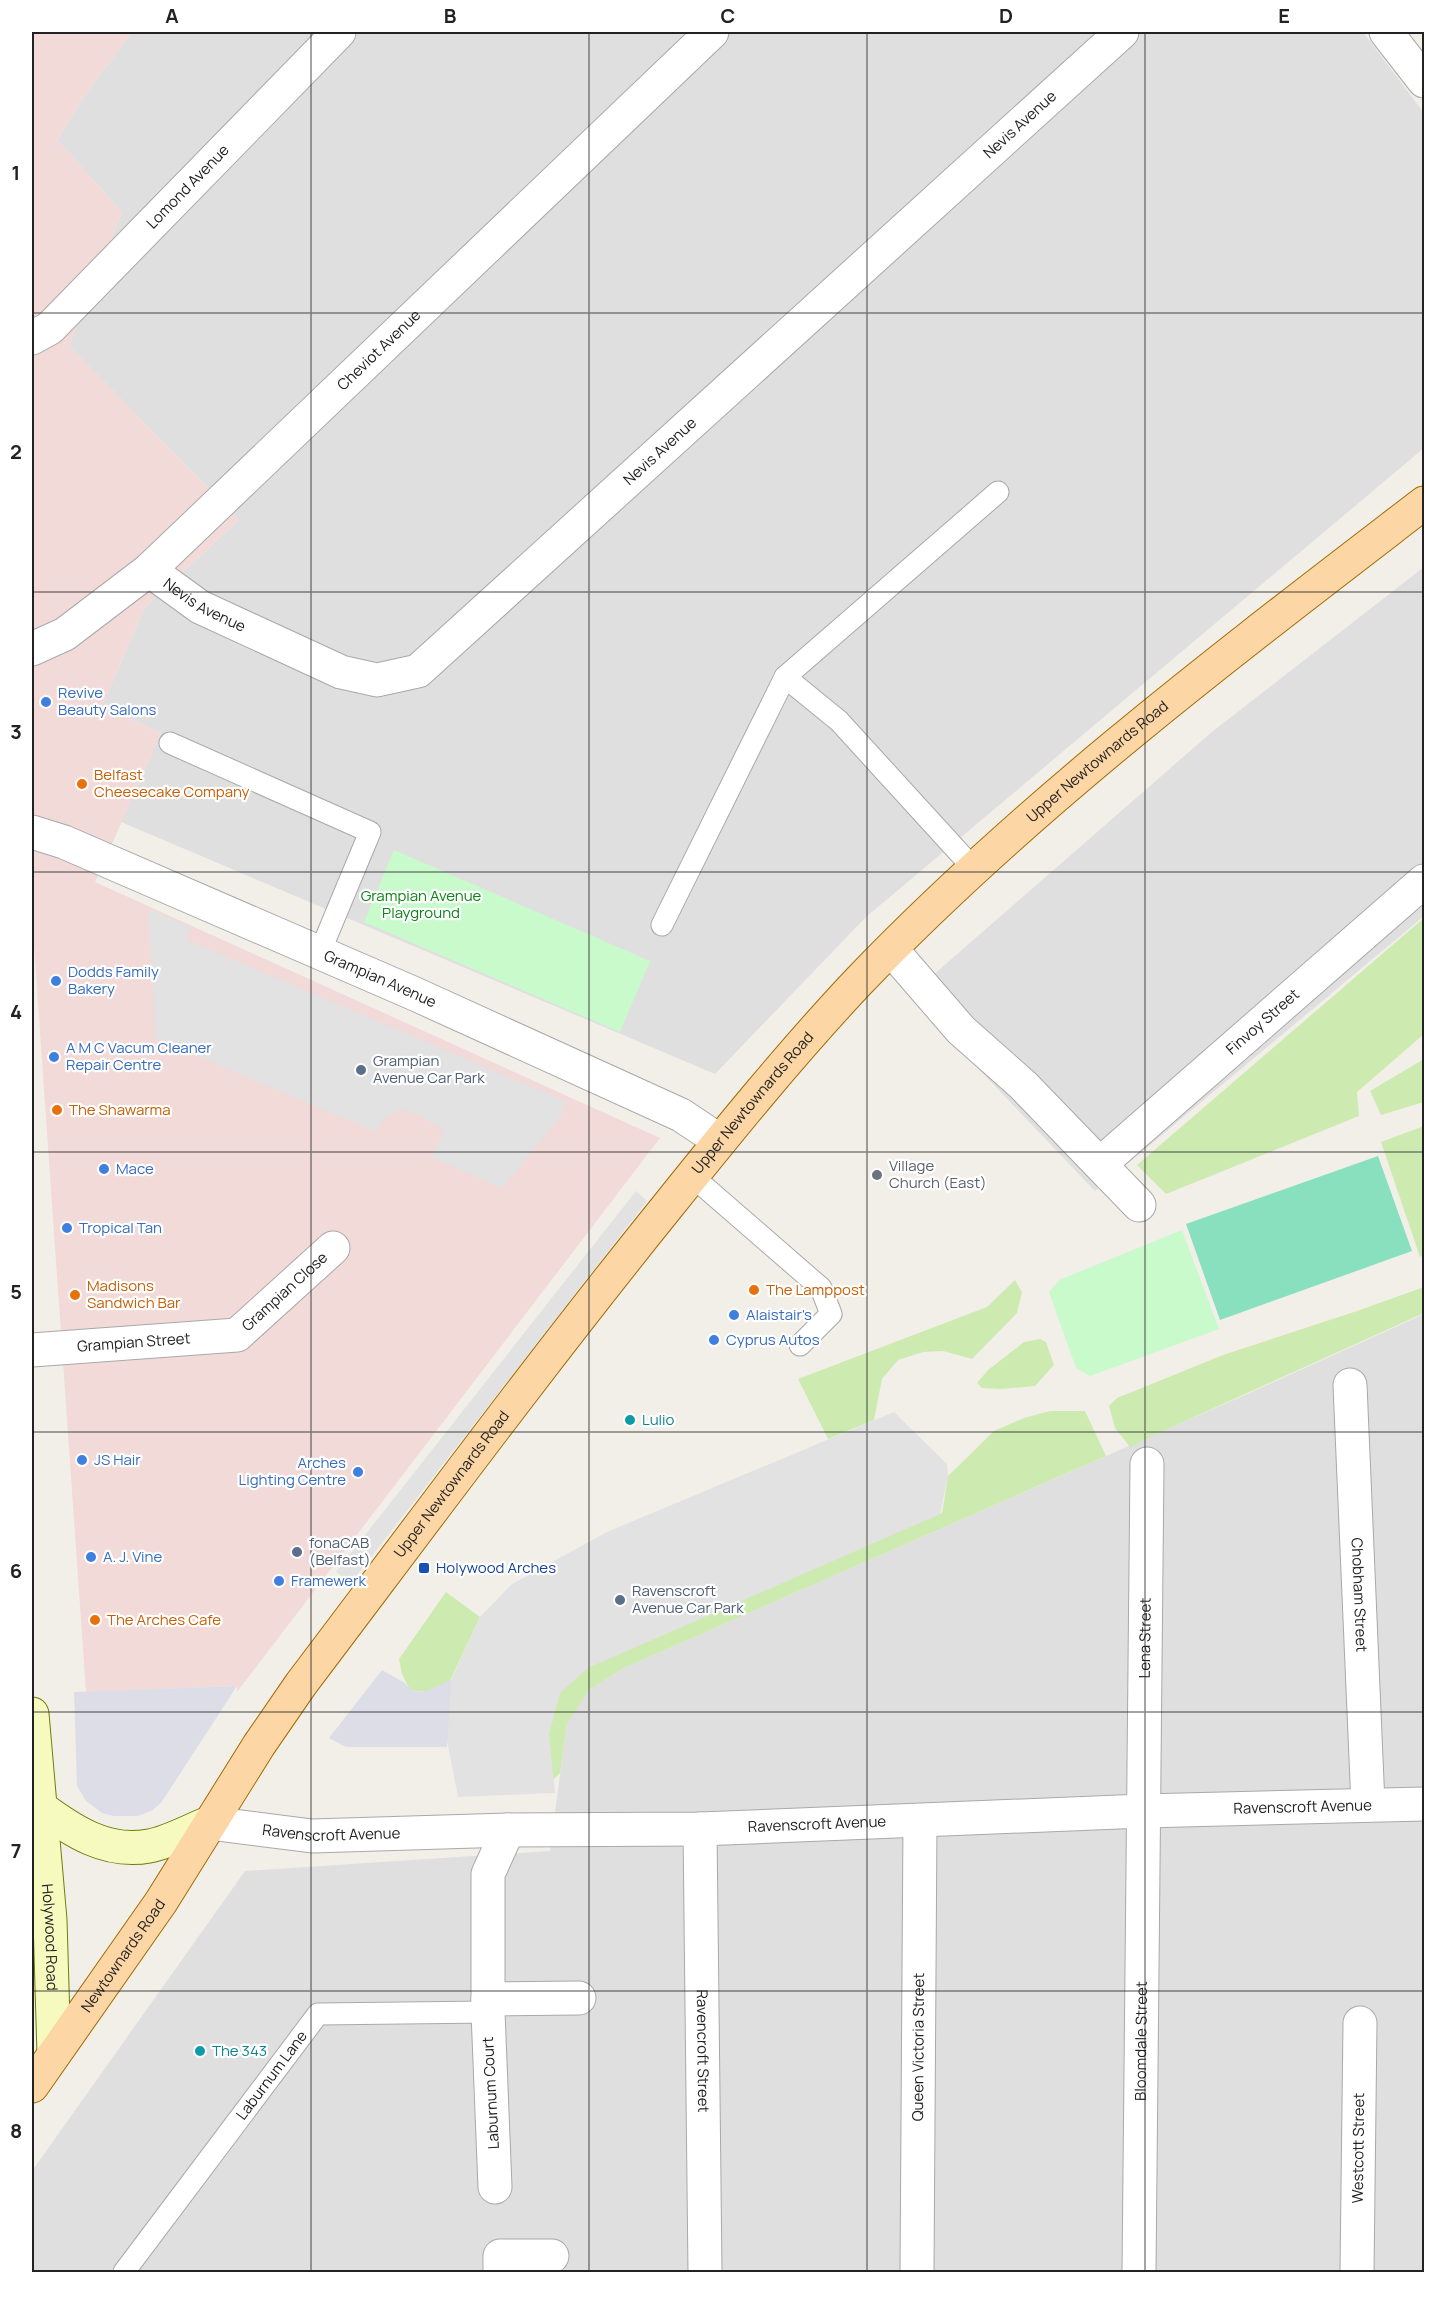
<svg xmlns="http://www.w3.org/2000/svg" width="1456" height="2304" viewBox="0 0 1456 2304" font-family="Manrope,sans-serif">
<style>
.residential{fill:#e0dfdf}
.commercial{fill:#f2dad9}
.grass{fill:#cdebb0}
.park{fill:#c8facc}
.pitch{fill:#88e0be}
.parking{fill:#e2e2e2}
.plaza{fill:#dddde8}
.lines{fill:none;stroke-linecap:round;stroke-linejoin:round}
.lane-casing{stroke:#a9a9a9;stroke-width:23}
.street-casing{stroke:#a9a9a9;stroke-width:35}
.secondary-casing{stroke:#707d05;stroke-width:35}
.primary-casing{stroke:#a06b00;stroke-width:35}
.lane{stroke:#fff;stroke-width:21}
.street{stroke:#fff;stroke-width:33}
.secondary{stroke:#f7fabf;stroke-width:33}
.primary{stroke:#fcd6a4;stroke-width:33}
.grid{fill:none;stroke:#222;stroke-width:1.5;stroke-opacity:0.55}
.shop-dot{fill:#3f7fe0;stroke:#fff;stroke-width:2}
.food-dot{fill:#e8710a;stroke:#fff;stroke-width:2}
.service-dot{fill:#5c6f8a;stroke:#fff;stroke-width:2}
.worship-dot{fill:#6b7280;stroke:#fff;stroke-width:2}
.culture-dot{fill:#0f9aa8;stroke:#fff;stroke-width:2}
.transit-dot{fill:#1a4fb4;stroke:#fff;stroke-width:2}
.labels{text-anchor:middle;stroke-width:4.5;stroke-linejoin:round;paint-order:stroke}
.street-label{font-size:15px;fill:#222;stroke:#fff}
.shop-label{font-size:15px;fill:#366cbe;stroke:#fff;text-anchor:start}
.food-label{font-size:15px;fill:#c56008;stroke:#fff;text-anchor:start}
.park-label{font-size:15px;fill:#0c8416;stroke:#fff}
.service-label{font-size:15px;fill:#4e5e75;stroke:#fff;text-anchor:start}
.worship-label{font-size:15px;fill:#5b616d;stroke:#fff;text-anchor:start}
.culture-label{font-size:15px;fill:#0d838f;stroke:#fff;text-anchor:start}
.transit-label{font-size:15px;fill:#164399;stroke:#fff;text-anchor:start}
.neatline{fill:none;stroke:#222;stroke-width:2}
.grid-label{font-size:20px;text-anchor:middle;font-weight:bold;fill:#222}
</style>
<rect width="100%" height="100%" fill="#f2efe9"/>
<g class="residential">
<polygon points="132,32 1363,32 1424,113 1424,448 866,917 715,1074 121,822 161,733 102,706 145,607 239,520 69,346 122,212 57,140 83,98"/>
<polygon points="1424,567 1424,916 1095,1191 909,996 1213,731"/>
<polygon points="1424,1314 1424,2272 32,2272 32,2171 245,1871 550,1851 567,1721 589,1690 624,1668 1245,1395"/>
</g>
<polygon class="commercial" points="32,32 132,32 83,98 57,140 122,212 69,346 239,520 145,607 102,706 161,733 95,882 660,1138 237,1692 237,1686 86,1692 32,917"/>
<g class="grass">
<polygon points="1424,918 1424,1034 1357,1092 1359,1116 1166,1194 1137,1165"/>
<polygon points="1424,1059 1424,1102 1381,1115 1370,1091"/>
<polygon points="1424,1126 1424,1255 1420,1257 1381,1142"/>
<polygon points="1015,1280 1022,1292 1017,1313 972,1359 943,1351 923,1352 898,1360 882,1379 874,1420 828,1439 798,1379 987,1307"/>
<polygon points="1424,1287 1424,1313 1148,1438 1130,1447 1115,1428 1109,1406 1117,1398 1223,1355 1357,1311"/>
<polygon points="1040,1339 1046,1342 1054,1365 1035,1386 1001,1389 982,1388 977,1383 988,1370 1024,1342"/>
<polygon points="1050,1411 1085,1411 1106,1456 624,1668 589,1690 567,1723 560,1773 553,1780 545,1706 560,1672 942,1513 948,1476 994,1431 1024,1418"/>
<polygon points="446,1592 480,1617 449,1683 426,1692 410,1690 402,1674 399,1659"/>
</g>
<g class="park">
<polygon points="394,850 650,961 620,1032 364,922"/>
<polygon points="1182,1230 1219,1329 1090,1376 1076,1368 1049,1292 1059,1280"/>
</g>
<polygon class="pitch" points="1378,1156 1412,1251 1220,1320 1186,1224"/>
<g class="parking">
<polygon points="148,909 191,927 187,940 567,1102 561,1116 502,1188 431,1157 444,1129 408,1110 395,1112 384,1119 376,1132 156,1038"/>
<polygon points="636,1191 647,1201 351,1583 336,1572"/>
<polygon points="894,1412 947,1464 948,1476 940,1514 588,1668 560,1693 549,1734 555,1793 458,1797 446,1735 451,1680 480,1617 512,1584 607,1532"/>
</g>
<g class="plaza">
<polygon points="382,1670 405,1683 411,1690 424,1692 451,1680 447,1747 346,1747 329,1738"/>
<polygon points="237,1686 161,1803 151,1811 138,1816 114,1816 102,1813 86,1801 77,1786 74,1692"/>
</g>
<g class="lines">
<g class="lane-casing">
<g id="lane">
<polyline points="785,677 839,721 975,870"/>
<polyline points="170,743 370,832 320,952"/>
<polyline points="662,925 785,677 998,492"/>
<polyline points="692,1176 821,1288 831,1314 800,1345"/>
<path id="s1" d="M124 2272 318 2014 488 2012"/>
</g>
</g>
<g class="street-casing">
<g id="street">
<polyline points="1386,32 1424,81"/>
<path id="s2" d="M32 338 50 328 339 32"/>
<path id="s3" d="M149 570 200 607 341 672 377 680 418 671 1122 32"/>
<path id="s4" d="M32 649 65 634 149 570 712 32"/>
<path id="s5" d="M32 832 64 842 415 994 681 1115 720 1141"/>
<polyline points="891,949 961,1030 1023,1085 1139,1205"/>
<path id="s6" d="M1100 1164 1424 881"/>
<path id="s7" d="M32 1350 237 1335 333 1248"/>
<path id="s8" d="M1350 1385 1368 1805"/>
<path id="s9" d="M209 1823 312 1836 508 1830 700 1829 1143 1811 1424 1804"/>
<path id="s10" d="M700 1829 705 2272"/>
<polyline points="488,1999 579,1998"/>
<polyline points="495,2187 488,2012 488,1874 508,1830"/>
<polyline points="500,2272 500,2256 552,2256"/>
<path id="s11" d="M917 2272 920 1821"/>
<path id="s12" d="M1139 2272 1147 1464"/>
<path id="s13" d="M1357 2272 1360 2023"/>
</g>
</g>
<g class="secondary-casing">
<g id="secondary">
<path id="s14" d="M32 1714 50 1920 54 2054"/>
<path d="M40 1807C72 1831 107 1854 149 1846 168 1843 191 1830 209 1823"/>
</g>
</g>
<g class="primary-casing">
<g id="primary">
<path id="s15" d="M32 2086 161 1902 259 1745 301 1684C422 1524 541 1363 667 1207 728 1131 792 1052 859 981 1030 803 1229 653 1424 503"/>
</g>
</g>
<use href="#lane" class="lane"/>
<use href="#street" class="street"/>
<use href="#secondary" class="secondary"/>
<use href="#primary" class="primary"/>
</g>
<path class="grid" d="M311 32V2272M589 32V2272M867 32V2272M1145 32V2272M32 313H1424M32 592H1424M32 872H1424M32 1152H1424M32 1432H1424M32 1712H1424M32 1991H1424"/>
<g class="shop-dot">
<circle cx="46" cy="702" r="6"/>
<circle cx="56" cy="981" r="6"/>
<circle cx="54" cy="1057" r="6"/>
<circle cx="104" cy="1169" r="6"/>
<circle cx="67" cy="1228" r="6"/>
<circle cx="734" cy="1315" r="6"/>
<circle cx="714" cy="1340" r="6"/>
<circle cx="82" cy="1460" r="6"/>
<circle cx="358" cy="1472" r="6"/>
<circle cx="91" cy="1557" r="6"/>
<circle cx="279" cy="1581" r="6"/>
</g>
<g class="food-dot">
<circle cx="82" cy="784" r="6"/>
<circle cx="57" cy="1110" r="6"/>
<circle cx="754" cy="1290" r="6"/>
<circle cx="75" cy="1295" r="6"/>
<circle cx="95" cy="1620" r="6"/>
</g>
<g class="service-dot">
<circle cx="361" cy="1070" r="6"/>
<circle cx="297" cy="1552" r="6"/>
<circle cx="620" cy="1600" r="6"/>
</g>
<circle class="worship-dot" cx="877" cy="1175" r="6"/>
<g class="culture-dot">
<circle cx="630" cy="1420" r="6"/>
<circle cx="200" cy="2051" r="6"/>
</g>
<rect class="transit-dot" x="418" y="1562" width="12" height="12" rx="3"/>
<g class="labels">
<g class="street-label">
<text dy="5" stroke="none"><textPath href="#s3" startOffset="1110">Nevis Avenue</textPath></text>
<text dy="5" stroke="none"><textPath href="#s2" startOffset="218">Lomond Avenue</textPath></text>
<text dy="5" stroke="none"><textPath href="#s4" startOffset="460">Cheviot Avenue</textPath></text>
<text dy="5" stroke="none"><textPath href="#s3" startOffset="624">Nevis Avenue</textPath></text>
<text dy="5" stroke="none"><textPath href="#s3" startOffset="66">Nevis Avenue</textPath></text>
<text dy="5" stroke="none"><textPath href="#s15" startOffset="1706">Upper Newtownards Road</textPath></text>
<text dy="5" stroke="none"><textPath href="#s5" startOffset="378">Grampian Avenue</textPath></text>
<text dy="5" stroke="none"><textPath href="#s6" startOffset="216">Finvoy Street</textPath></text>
<text dy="5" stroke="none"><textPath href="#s15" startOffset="1220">Upper Newtownards Road</textPath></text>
<text dy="5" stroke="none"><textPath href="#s7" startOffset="270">Grampian Close</textPath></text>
<text dy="5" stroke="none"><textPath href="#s7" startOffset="102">Grampian Street</textPath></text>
<text dy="5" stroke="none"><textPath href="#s15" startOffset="734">Upper Newtownards Road</textPath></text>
<text dy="5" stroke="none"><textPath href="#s8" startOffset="210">Chobham Street</textPath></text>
<text dy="5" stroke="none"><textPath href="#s12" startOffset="634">Lena Street</textPath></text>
<text dy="5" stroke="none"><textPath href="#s9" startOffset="1095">Ravenscroft Avenue</textPath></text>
<text dy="5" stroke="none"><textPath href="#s9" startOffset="609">Ravenscroft Avenue</textPath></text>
<text dy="5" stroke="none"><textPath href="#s9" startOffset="123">Ravenscroft Avenue</textPath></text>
<text dy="5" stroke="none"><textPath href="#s14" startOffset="224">Holywood Road</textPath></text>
<text dy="5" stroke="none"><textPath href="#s15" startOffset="159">Newtownards Road</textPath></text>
<text dy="5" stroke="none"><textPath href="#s12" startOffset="231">Bloomdale Street</textPath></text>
<text dy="5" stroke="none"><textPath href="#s11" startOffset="225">Queen Victoria Street</textPath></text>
<text dy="5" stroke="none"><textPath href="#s10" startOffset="222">Ravencroft Street</textPath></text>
<text dy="5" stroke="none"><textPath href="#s1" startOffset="246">Laburnum Lane</textPath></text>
<text transform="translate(491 2093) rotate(-93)" y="5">Laburnum Court</text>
<text dy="5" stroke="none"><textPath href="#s13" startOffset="124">Westcott Street</textPath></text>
</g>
<g class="shop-label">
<text x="58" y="698">Revive<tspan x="58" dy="17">Beauty Salons</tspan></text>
<text x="68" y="977">Dodds Family<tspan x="68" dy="17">Bakery</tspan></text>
<text x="66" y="1053">A M C Vacum Cleaner<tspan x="66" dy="17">Repair Centre</tspan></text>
<text x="116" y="1174">Mace</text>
<text x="79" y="1233">Tropical Tan</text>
<text x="746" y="1320">Alaistair's</text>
<text x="726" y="1345">Cyprus Autos</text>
<text x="94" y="1465">JS Hair</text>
<text x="346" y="1468" text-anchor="end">Arches<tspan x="346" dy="17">Lighting Centre</tspan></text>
<text x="103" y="1562">A. J. Vine</text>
<text x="291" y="1586">Framewerk</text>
</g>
<g class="food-label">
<text x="94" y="780">Belfast<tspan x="94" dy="17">Cheesecake Company</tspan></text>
<text x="69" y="1115">The Shawarma</text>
<text x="87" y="1291">Madisons<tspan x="87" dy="17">Sandwich Bar</tspan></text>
<text x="766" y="1295">The Lamppost</text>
<text x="107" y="1625">The Arches Cafe</text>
</g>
<g class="park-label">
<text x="421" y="901">Grampian Avenue<tspan x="421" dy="17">Playground</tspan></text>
</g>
<g class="service-label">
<text x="373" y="1066">Grampian<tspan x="373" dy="17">Avenue Car Park</tspan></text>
<text x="309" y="1548">fonaCAB<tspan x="309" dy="17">(Belfast)</tspan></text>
<text x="632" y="1596">Ravenscroft<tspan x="632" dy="17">Avenue Car Park</tspan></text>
</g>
<g class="worship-label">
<text x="889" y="1171">Village<tspan x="889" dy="17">Church (East)</tspan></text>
</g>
<g class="culture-label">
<text x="642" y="1425">Lulio</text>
<text x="212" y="2056">The 343</text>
</g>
<g class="transit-label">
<text x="436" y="1573">Holywood Arches</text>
</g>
</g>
<rect width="1456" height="2304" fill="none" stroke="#ffffff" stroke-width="66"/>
<rect x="33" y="33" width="1390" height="2238" class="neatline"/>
<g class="grid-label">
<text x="172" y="23">A</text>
<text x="450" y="23">B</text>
<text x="728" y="23">C</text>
<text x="1006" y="23">D</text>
<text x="1284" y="23">E</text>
<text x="16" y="180">1</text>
<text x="16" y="459">2</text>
<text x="16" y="739">3</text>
<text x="16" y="1019">4</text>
<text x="16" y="1299">5</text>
<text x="16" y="1578">6</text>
<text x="16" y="1858">7</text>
<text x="16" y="2138">8</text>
</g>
</svg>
